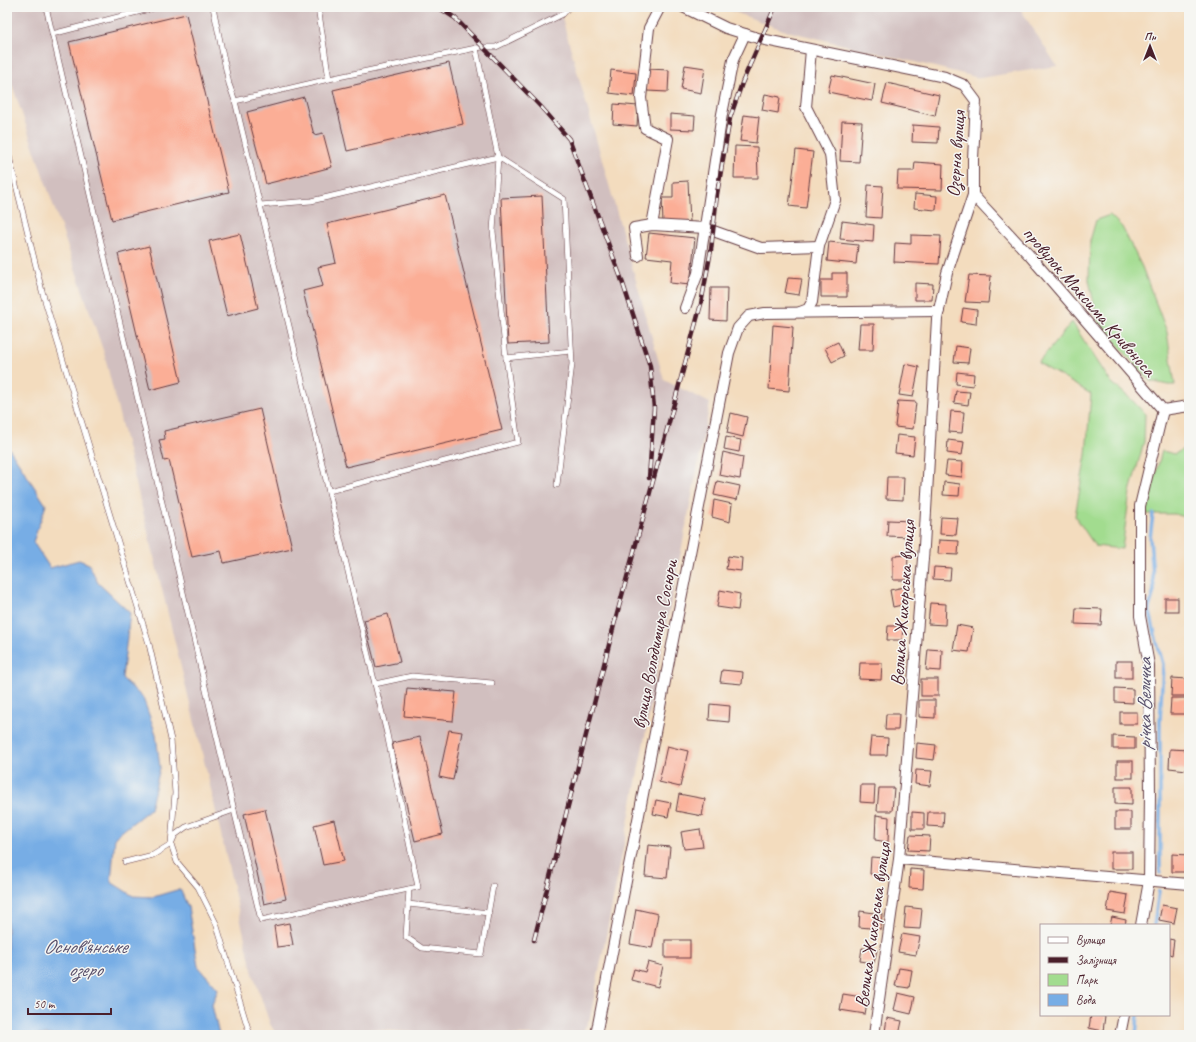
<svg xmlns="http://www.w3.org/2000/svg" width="1196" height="1042" viewBox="0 0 1196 1042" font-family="Caveat,sans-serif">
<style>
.industrial{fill:#d1bfbf}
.green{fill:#a2dc8f;stroke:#767e5d}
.water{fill:#77ade5;stroke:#606688}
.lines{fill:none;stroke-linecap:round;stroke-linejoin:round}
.stream{stroke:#77ade5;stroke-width:3.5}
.building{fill:#fbae96}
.service-casing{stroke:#633b41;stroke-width:6}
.minor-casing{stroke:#633b41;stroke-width:12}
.service{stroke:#fff;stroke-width:5}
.minor{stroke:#fff;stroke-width:10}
.rail-casing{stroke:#4a1f2b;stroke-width:4.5}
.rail{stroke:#f6f6f2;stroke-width:3;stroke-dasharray:9;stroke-linecap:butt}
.labels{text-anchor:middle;stroke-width:3;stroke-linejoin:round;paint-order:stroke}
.street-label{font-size:19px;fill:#4a1f2b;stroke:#f6f6f2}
.water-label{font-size:20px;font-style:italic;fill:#5a516c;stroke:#f6f6f2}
</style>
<rect width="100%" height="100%" fill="#f6f6f2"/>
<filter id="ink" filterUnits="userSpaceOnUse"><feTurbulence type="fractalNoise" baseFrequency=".025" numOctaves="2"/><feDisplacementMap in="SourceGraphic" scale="8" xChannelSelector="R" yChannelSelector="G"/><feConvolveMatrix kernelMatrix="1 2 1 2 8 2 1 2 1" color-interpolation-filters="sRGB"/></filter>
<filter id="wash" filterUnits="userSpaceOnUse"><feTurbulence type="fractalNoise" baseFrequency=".012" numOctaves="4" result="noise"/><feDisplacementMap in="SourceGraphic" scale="16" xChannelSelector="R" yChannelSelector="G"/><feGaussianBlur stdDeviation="0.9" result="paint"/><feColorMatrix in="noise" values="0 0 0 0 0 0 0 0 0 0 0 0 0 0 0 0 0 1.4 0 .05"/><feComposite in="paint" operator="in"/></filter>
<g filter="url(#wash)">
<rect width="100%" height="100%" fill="#f3dcbe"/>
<g class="industrial">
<polygon points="7,7 559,7 664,380 710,403 590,1018 581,1035 450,1035 369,1029 323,1035 277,1035 270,1024 253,974 208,777 104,353 7,70"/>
<polygon points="721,7 1019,7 1057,66 980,78 783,30"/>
</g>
<g class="green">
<polygon points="1110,215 1122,227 1142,267 1167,332 1175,385 1168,385 1150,381 1098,323 1089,280 1090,241 1096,220"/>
<polygon points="1072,322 1110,381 1133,401 1145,414 1144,442 1130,492 1122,549 1095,546 1075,516 1086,455 1091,394 1038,363"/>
<polygon points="1189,441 1189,519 1175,514 1144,514 1162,451 1175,454 1188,446"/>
</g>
<polygon class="water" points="7,445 46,505 33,542 50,568 79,560 89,564 98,583 130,613 122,678 143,698 156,734 160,768 150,809 115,837 111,882 133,896 153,897 180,889 188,907 198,966 218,989 212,1005 219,1035 7,1035"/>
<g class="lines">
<g class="stream">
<polyline points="1153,514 1150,538 1154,591 1149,608 1156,639 1163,664 1160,722 1160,873"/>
<polyline points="1154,925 1159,891"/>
<polyline points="1136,1035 1138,1015"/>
</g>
</g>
<g id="blocks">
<g class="building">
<polygon points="186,14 229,192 112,220 69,42"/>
<polygon points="449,63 463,124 347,151 333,90"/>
<polygon points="685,65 705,68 701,93 681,89"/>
<polygon points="648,69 669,70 668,92 647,91"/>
<polygon points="611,70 636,73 634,96 609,93"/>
<polygon points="832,75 875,84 872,101 828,92"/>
<polygon points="887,83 939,95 935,116 882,103"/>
<polygon points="765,94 780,97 778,113 762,110"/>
<polygon points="304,97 314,135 323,133 332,167 266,184 247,112"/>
<polygon points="614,104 638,106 637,126 613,124"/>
<polygon points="670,114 695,116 694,130 670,129"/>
<polygon points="744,115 759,117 756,143 740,141"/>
<polygon points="842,121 862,122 859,162 840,161"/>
<polygon points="913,125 939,127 938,143 912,142"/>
<polygon points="735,146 757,147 758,178 734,178"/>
<polygon points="796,150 813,152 806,208 789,206"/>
<polygon points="915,162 943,164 942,190 897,189 898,171 914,171"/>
<polygon points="688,181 690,222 663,223 662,198 673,198 673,182"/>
<polygon points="868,185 883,186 881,218 866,217"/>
<polygon points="915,194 937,196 936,210 914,208"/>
<polygon points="445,195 502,430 346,467 303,291 323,286 318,267 336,263 327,224"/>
<polygon points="542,196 549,342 508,344 501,198"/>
<polygon points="842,221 874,225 873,242 840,239"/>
<polygon points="649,233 695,238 690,285 670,283 672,260 646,257"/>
<polygon points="240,234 258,308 227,316 209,241"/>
<polygon points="911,235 941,236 939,264 894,262 895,243 911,244"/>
<polygon points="829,242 858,245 856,264 827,261"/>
<polygon points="149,246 181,382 150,390 118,254"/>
<polygon points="832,273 847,273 847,297 821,297 821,280 832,280"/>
<polygon points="969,275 991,276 988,303 965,302"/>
<polygon points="788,278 802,279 799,295 785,293"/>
<polygon points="915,283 933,284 932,300 915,300"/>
<polygon points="711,288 727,288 726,321 710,320"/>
<polygon points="963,308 977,310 976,324 961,322"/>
<polygon points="860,324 874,324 873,350 858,350"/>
<polygon points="773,325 793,327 789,391 769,389"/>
<polygon points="838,342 844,356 832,362 825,348"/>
<polygon points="956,346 970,348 968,363 954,362"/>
<polygon points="905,364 919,367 913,397 899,395"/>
<polygon points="957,372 974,374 973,386 956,384"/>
<polygon points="956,391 970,392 968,405 954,403"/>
<polygon points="898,401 916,402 913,429 895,427"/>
<polygon points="260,409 292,548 224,563 221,551 192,557 169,460 164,461 159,440 165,439 164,431"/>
<polygon points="951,411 964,412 962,433 949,432"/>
<polygon points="731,413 747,417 743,437 727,433"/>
<polygon points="897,435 915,437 913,455 895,453"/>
<polygon points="726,437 741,440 739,452 724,449"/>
<polygon points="948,440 964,442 962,455 947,453"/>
<polygon points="723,452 743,457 740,479 719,475"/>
<polygon points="947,461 963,462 962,477 945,475"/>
<polygon points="887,477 904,477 903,500 886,499"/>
<polygon points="717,481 740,486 737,500 714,495"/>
<polygon points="944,482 960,484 959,496 943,495"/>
<polygon points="714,500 732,504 730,522 712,517"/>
<polygon points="941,517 958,518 956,535 940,534"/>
<polygon points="888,520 911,521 910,537 887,536"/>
<polygon points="939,540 959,541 958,555 938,554"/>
<polygon points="908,555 907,580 893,580 893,556"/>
<polygon points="728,556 742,558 741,571 726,569"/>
<polygon points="934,567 951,568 950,580 933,579"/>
<polygon points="904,587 906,604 893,607 890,590"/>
<polygon points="720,590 740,594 738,610 717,607"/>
<rect x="1165" y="598" width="13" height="13"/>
<polygon points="930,603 946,604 945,625 928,624"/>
<polygon points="1076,608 1102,609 1101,625 1075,624"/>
<polygon points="388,614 400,662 376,667 364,620"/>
<polygon points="957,625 973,628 969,652 953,650"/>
<polygon points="888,626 903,626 902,640 887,640"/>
<polygon points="928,649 942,650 941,671 926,670"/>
<rect x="1116" y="661" width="16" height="17"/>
<polygon points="860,663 882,663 881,680 859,679"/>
<polygon points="722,670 743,672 742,684 720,682"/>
<polygon points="1172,678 1188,679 1188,696 1171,696"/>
<rect x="921" y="679" width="17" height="17"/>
<polygon points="407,688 456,692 453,721 404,716"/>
<polygon points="1115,688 1133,689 1133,703 1115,702"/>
<polygon points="1171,698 1186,698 1185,714 1170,714"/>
<polygon points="919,700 935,700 935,718 919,717"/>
<polygon points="710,704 730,706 729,722 709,720"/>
<rect x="1120" y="712" width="17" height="12"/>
<polygon points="886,714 899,714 898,730 885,730"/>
<polygon points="449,730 462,732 453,780 439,777"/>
<polygon points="1113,736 1135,737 1135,749 1113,749"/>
<polygon points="420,737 443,834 415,841 392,743"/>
<polygon points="871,737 888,738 887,755 869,755"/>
<polygon points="917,743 936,745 934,760 916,758"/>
<polygon points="667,746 688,751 680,787 659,782"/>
<polygon points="1170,749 1189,750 1187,770 1169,768"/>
<rect x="1117" y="761" width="16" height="17"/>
<polygon points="916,770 932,771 930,786 915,784"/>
<polygon points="861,785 875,785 874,803 860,802"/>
<polygon points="1115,787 1132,787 1132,805 1115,804"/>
<polygon points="879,788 894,788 892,811 877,811"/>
<polygon points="679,794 705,799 702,816 676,811"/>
<polygon points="656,800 671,803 668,817 653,814"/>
<polygon points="265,809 286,899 264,904 244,814"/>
<polygon points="912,812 924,813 924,829 912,829"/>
<polygon points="928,812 944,812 943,827 927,826"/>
<rect x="1115" y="812" width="16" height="17"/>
<polygon points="876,815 889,817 888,842 875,840"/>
<polygon points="334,820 344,861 323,865 314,825"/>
<polygon points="700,829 703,847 684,849 681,832"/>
<polygon points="910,835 930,836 929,851 908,850"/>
<polygon points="648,845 670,847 667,878 645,876"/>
<rect x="1111" y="852" width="21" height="17"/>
<polygon points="1172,854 1188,855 1188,872 1172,872"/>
<polygon points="871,857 885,858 884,875 870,874"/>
<polygon points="910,869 924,870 923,889 909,888"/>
<polygon points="1110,892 1128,895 1125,914 1107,911"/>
<polygon points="1162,905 1177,908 1174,923 1159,920"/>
<polygon points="906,907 922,909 920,929 904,928"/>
<polygon points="636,909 658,914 652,948 630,944"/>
<polygon points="860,911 882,914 881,929 859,927"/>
<polygon points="1112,917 1126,920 1125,925 1110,925"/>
<polygon points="289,923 293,945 277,947 274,926"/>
<polygon points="902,934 920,937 916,955 898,952"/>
<polygon points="1169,939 1174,940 1172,955 1169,954"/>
<rect x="665" y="940" width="25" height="18"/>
<polygon points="862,948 877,950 874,963 860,961"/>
<polygon points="648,962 663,966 658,987 631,980 634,969 645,972"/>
<polygon points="899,968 912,970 909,988 895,986"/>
<polygon points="898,993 915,997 911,1014 894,1010"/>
<polygon points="843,994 868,998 865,1014 840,1010"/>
<polygon points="1091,1015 1105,1016 1103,1031 1089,1028"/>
<polygon points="887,1018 902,1021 899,1035 885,1032"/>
</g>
</g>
</g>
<g filter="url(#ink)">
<use href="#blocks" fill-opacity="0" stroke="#633b41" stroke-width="1"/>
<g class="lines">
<g class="service-casing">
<g id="service">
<polyline points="46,7 234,810 261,920 418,887 387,734 235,101 329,79 476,48 483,47 496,47 563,14 569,7"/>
<polyline points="213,7 229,84 235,101"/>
<polyline points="318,7 329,79"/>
<polyline points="52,34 157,7"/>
<polyline points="7,148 42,291 149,644 171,740 175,793 171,844 177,862 198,887 216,923 250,1035"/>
<polyline points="260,205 311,201 498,157 476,48"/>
<polyline points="506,358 493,231 498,157 564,199 572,364 557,485"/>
<polyline points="329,491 518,442 506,358 571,351"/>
<polyline points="375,684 412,676 492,683"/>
<polyline points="125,862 153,855 171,844 175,835 186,827 234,810"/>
<polyline points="409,889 406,937 422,948 481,954 493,886"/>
<polyline points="408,904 489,913"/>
</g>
</g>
<g class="minor-casing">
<g id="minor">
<polyline points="683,7 726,28 761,39 945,77 964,85 976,101 973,159 973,195 947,273 937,319 924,546 899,859 874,1035"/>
<polyline points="973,195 1029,255 1163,410"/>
<polyline points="652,225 668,139 645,128 641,98 649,28 660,7"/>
<polyline points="638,256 634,228 652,225 705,228 761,248 819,246"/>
<polyline points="685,308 698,273 722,114 733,60 745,34"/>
<polyline points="800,312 808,309 812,302 819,246 835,200 830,154 806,107 811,50"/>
<polyline points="1163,410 1189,406"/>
<polyline points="899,859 1189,884"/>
<polyline points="1141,925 1149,881 1150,794 1149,665 1140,616 1140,506 1163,410"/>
<polyline points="596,1035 729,353 738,328 749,316 765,313 939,311"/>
<polyline points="1120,1035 1124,1015"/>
</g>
</g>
<use href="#service" class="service"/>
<use href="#minor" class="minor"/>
<g class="rail-casing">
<g id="rail">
<polyline points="438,7 455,18 541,107 569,139 621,278 650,366 654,408 649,478"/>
<polyline points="534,940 614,625 701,304 711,250 717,194 730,118 742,83 775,7"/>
</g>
</g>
<use href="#rail" class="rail"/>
</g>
</g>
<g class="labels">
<g class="street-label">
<text transform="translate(955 154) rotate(-86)" y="7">Озерна вулиця</text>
<text transform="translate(1090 301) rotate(49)" y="7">провулок Максима Кривоноса</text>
<text transform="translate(902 603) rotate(-86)" y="7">Велика Жихорська вулиця</text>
<text transform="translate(654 644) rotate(-79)" y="7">вулиця Володимира Сосюри</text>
<text transform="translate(872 925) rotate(-82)" y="7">Велика Жихорська вулиця</text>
</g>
<g class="water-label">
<text transform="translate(1144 704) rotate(-90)" y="7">річка Величка</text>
<text x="85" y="953">Основ'янське<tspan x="85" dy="23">озеро</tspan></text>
</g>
</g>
<rect width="1196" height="1042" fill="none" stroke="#f6f6f2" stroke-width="24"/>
<rect x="1040" y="924" width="130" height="92" fill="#f6f6f2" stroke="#b1a0a2"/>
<rect x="1048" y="937" width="20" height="6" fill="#ffffff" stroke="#b1a0a2"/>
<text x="1076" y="944" font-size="12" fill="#4a1f2b">Вулиця</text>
<rect x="1048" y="957" width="20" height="6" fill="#4a1f2b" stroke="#b1a0a2"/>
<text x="1076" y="964" font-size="12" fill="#4a1f2b">Залізниця</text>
<rect x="1048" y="974" width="20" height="12" fill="#a2dc8f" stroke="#b1a0a2"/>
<text x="1076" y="984" font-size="12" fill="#4a1f2b">Парк</text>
<rect x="1048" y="994" width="20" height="12" fill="#77ade5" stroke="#b1a0a2"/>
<text x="1076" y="1004" font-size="12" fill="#4a1f2b">Вода</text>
<g transform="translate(1150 46)" stroke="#f6f6f2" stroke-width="3" paint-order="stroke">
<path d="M0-3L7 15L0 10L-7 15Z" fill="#4a1f2b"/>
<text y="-6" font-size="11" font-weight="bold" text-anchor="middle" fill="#4a1f2b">Пн</text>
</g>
<path d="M28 1008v6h83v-6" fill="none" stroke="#4a1f2b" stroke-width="2"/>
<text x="34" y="1008" font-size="12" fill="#4a1f2b" stroke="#f6f6f2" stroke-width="3" paint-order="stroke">50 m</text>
</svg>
